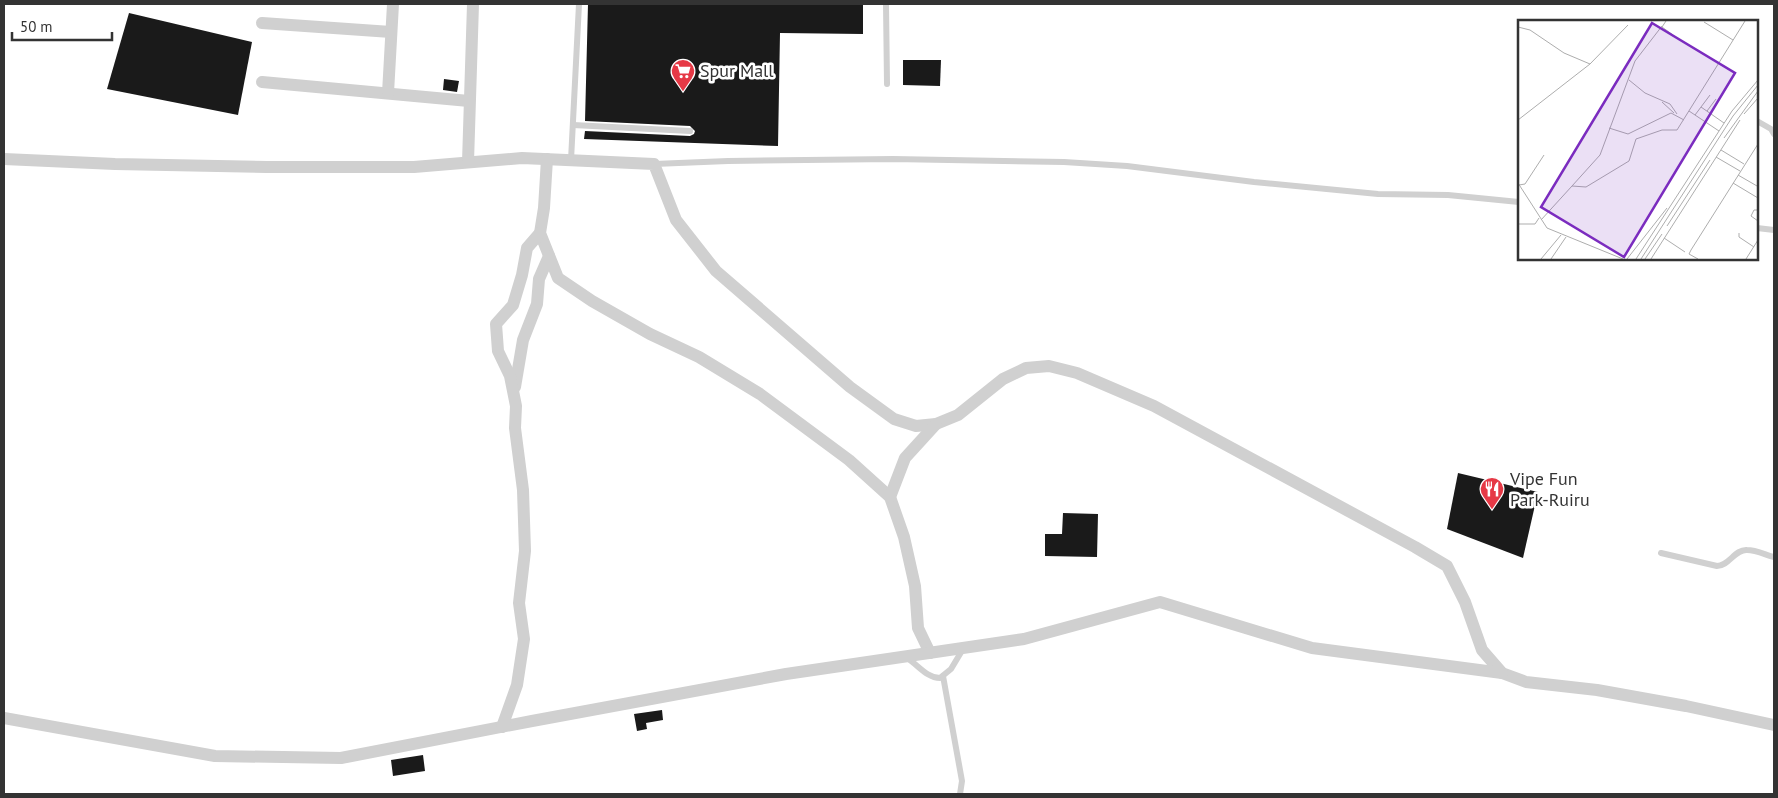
<svg xmlns="http://www.w3.org/2000/svg" width="1778" height="798" viewBox="0 0 1778 798" font-family="'PT Sans',sans-serif">
<style>
.building{fill:#1a1a1a}
.lines{fill:none;stroke-linecap:round;stroke-linejoin:round}
.service{stroke:#d0d0d0;stroke-width:6}
.minor{stroke:#d0d0d0;stroke-width:12}
.labels{text-anchor:middle;stroke-width:5;stroke-linejoin:round;paint-order:stroke}
.poi-label{font-size:18px;fill:#333;stroke:#fff;text-anchor:start}
.inset-road{fill:none;stroke:#adadad;stroke-width:1}
.view{fill:#7b2cbf;fill-opacity:0.15;stroke:#7b2cbf;stroke-width:2.5}
.inset-edge{fill:none;stroke:#333;stroke-width:2.5}
</style>
<rect width="100%" height="100%" fill="#fff"/>
<g class="building">
<polygon points="588,4 863,4 863,34 780,33 778,146 584,139 585,131 690,136 694,134 695,131 690,126 585,121"/>
<polygon points="129,13 252,42 238,115 107,89"/>
<polygon points="903,60 941,60 940,86 903,85"/>
<polygon points="444,79 459,81 457,92 443,90"/>
<polygon points="1458,473 1538,492 1523,558 1447,529"/>
<polygon points="1063,513 1098,514 1097,557 1045,556 1045,534 1062,534"/>
<polygon points="662,710 663,720 646,723 647,729 637,731 634,714"/>
<polygon points="423,755 425,771 393,776 391,760"/>
</g>
<g class="lines">
<g class="service">
<polyline points="886,4 887,84"/>
<polyline points="1757,121 1771,129 1774,134"/>
<polyline points="573,125 690,131"/>
<polyline points="571,160 579,4"/>
<polyline points="654,164 728,161 893,159 1064,162 1127,166 1254,182 1378,194 1448,195 1519,202"/>
<polyline points="1757,228 1774,230"/>
<path d="M1661 553 1717 566C1729 566 1735 549 1747 550 1756 550 1766 555 1774 557"/>
<path d="M907 658C918 665 927 678 940 678L951 669 963 649"/>
<polyline points="943,676 962,781 960,794"/>
</g>
<g class="minor">
<polyline points="262,23 391,32"/>
<polyline points="262,82 469,101"/>
<polyline points="388,93 393,4"/>
<polyline points="4,159 115,164 267,167 414,167 522,158 654,164 676,220 716,271 850,387 894,419 916,426 936,424 958,415 1003,379 1026,368 1049,366 1077,373 1154,406 1415,547 1447,566 1465,602 1482,650 1502,673 1526,682 1597,690 1686,706 1774,725"/>
<polyline points="547,159 544,208 540,233 558,278 592,301 650,334 699,357 760,394 849,460 890,497 904,537 915,586 918,628 930,653"/>
<polyline points="468,162 473,4"/>
<polyline points="515,387 523,340 537,304 539,279 549,256"/>
<polyline points="890,497 905,458 936,424"/>
<polyline points="4,718 215,756 341,758 532,721 786,674 1024,639 1160,602 1312,648 1502,673"/>
<polyline points="502,727 517,685 524,639 519,603 525,551 523,490 515,428 516,406 510,376 498,351 496,324 513,305 522,275 527,248 540,233"/>
</g>
</g>
<defs>
<g id="supermarket-pin" transform="scale(1.25)"><path d="M0 17L-7.5 6A9.5 9.5 0 1 1 7.5 6Z" fill="#e63946" stroke="#fff"/><path d="M-6-5.5h2.5l.6 2H6L4.5 2H-2.5L-4.4-4H-6ZM-1.5 3.2a1.3 1.3 0 1 0 .1 0ZM3 3.2a1.3 1.3 0 1 0 .1 0Z" fill="#fff"/></g>
<g id="restaurant-pin" transform="scale(1.25)"><path d="M0 17L-7.5 6A9.5 9.5 0 1 1 7.5 6Z" fill="#e63946" stroke="#fff"/><path d="M-5-6h1v4h1v-4h1v4h1v-4h1v5L-1.5 .5V6h-2V.5L-5-1ZM5-6V6H3V1.5H1.5Q1.5-4 5-6Z" fill="#fff"/></g>
</defs>
<g fill-rule="evenodd">
<use href="#supermarket-pin" x="683" y="71"/>
<use href="#restaurant-pin" x="1492" y="489"/>
</g>
<g class="labels">
<g class="poi-label">
<text x="700" y="77">Spur Mall</text>
<text x="1510" y="485">Vipe Fun<tspan x="1510" dy="21">Park-Ruiru</tspan></text>
</g>
</g>
<g transform="translate(1518 20)">
<rect width="240" height="240" fill="#fff"/>
<path class="inset-road" d="M148 1 144 7 155 15M186 2 215 20M0 7 12 10 46 33 72 44 0 100M72 44 110 5M111 60 127 73 152 84 159 94M144 82 156 93M183 87 206 103M171 91 201 111M189 91 198 79M226 94 240 78M177 95 192 75M91 108 110 114 153 93 166 100M206 118 240 71M203 130 226 144M198 137 222 151M220 155 239 166M0 163 29 208 105 239M215 163 240 178M1 165 7 164 26 135M54 166 82 135 117 41 144 6M240 190H236L233 196 240 201M23 200 54 166 68 167 111 141 118 119 144 110H159L227 1M0 204H17L21 198M149 206 192 140M221 213V217L236 227M146 218 167 232M23 239 43 215M33 239 48 217M109 239 149 188M118 239 214 91 240 60M123 239 215 96 240 65M127 239 144 214M133 239 222 100M180 239 171 234 173 230 240 124M228 239 240 220"/>
<path class="view" d="M134 3 217 53 106 237 23 187Z"/>
<rect width="240" height="240" class="inset-edge"/>
</g>
<rect width="1778" height="798" fill="none" stroke="#333333" stroke-width="10"/>
<path d="M12 32v8h100v-8" fill="none" stroke="#333333" stroke-width="2.5"/>
<text x="20" y="32" font-size="15" fill="#333333" stroke="#ffffff" stroke-width="4" paint-order="stroke">50 m</text>
</svg>
